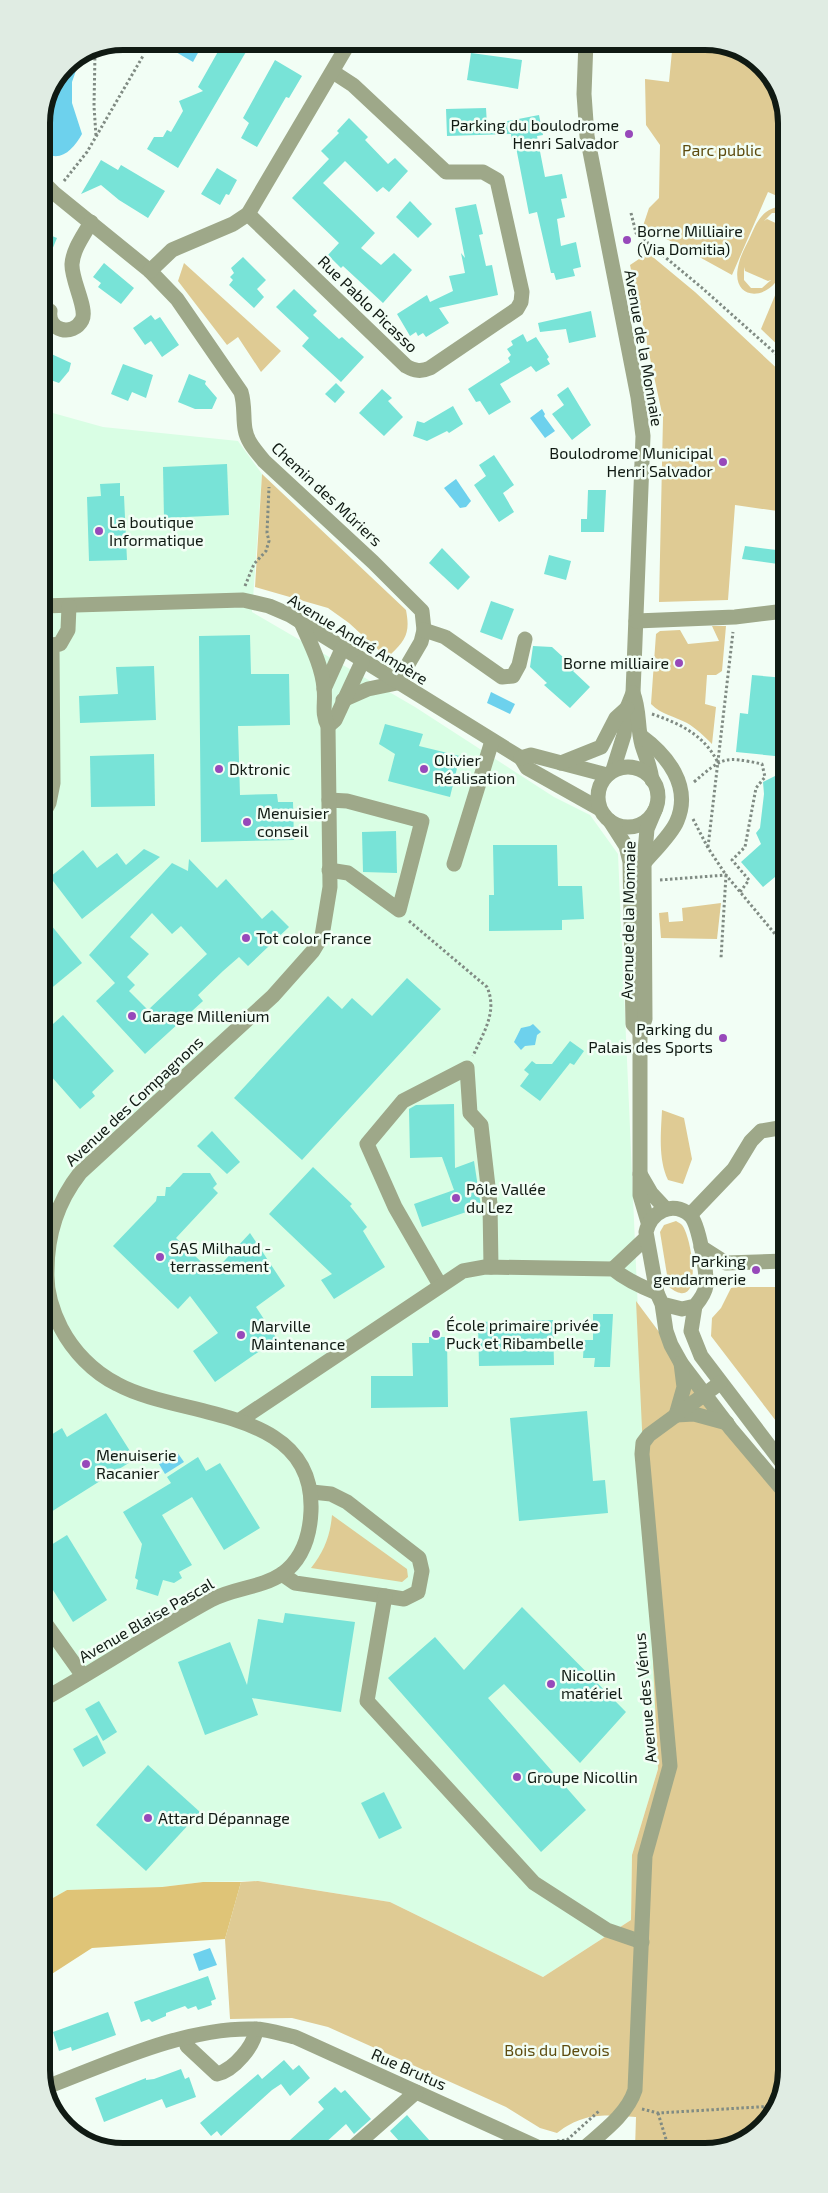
<svg xmlns="http://www.w3.org/2000/svg" width="828" height="2193" viewBox="0 0 828 2193" font-family="'Exo 2',sans-serif">
<style>
.built{fill:#d9fee4}
.green{fill:#dfcb94;fill-rule:evenodd}
.forest{fill:#dfc477}
.water{fill:#6dd1ed}
.building{fill:#78e3d7;fill-rule:evenodd}
.lines{fill:none;stroke-linecap:round;stroke-linejoin:round}
.path{stroke:#808b83;stroke-width:3;stroke-dasharray:2.5 2.5;stroke-linecap:butt}
.minor{stroke:#9ea889;stroke-width:15}
.poi-dot{fill:#9749ba;stroke:#f2fef5;stroke-width:2}
.labels{text-anchor:middle;stroke-width:5;stroke-linejoin:round;paint-order:stroke}
.poi-label{font-size:16px;fill:#101a13;stroke:#f2fef5;text-anchor:start}
.park-label{font-size:16px;fill:#5d4b0e;stroke:#f2fef5}
.street-label{font-size:16px;fill:#101a13;stroke:#f2fef5}
.rim{fill:none;stroke:#101a13;stroke-width:6}
</style>
<rect width="100%" height="100%" fill="#f2fef5"/>
<polygon class="built" points="42,410 103,427 238,441 262,474 252,612 415,707 554,797 590,815 618,854 658,1769 632,1855 631,1920 543,1977 390,1902 259,1881 203,1882 162,1887 67,1890 44,1903"/>
<g class="green">
<polygon points="673,41 711,41 759,61 784,101 784,199 768,192 732,275 643,226 649,208 659,198 660,145 646,125 645,79 669,82"/>
<path d="M778 207H784V213H772L764 221 767 219 784 227C784 238 786 251 784 262 778 303 727 305 739 263 741 254 747 244 751 235 757 222 762 210 778 207ZM744 267 745 271 768 281 771 280 762 288H751L744 280Z"/>
<polygon points="648,253 695,292 784,375 784,512 735,505 728,600 659,602 663,418 630,265"/>
<polygon points="184,263 281,351 261,372 238,337 227,345 178,281"/>
<polygon points="784,274 784,351 761,329"/>
<path d="M262 474 406 610C410 631 407 639 391 654H383L349 623 328 608 255 587Z"/>
<path d="M712 626H726L722 671 716 675H707L705 704 716 707 712 744C704 736 697 729 687 723 674 716 662 715 651 704L656 634 660 631 680 630 688 644 719 641Z"/>
<polygon points="721,903 717,939 661,938 659,913 668,912 669,922 683,921 682,908"/>
<path d="M662 1110 684 1118 692 1159 683 1184 668 1180C658 1159 661 1132 662 1110Z"/>
<path d="M676 1221C678 1222 681 1224 682 1225 691 1235 706 1316 669 1287L660 1232 664 1225Z"/>
<polygon points="736,1287 777,1287 779,1388 786,1388 786,1434 711,1336 712,1318 721,1308 731,1288"/>
<path d="M636 1301 786 1502 787 2070 770 2120 727 2149H635L636 2117C603 2115 585 2112 557 2133L540 2128 506 2107 328 2027 292 2018 230 2019 225 1939 241 1882 258 1881 390 1902 543 1977 631 1920 632 1855 658 1769Z"/>
<path d="M332 1515 407 1569 408 1577 402 1582 311 1568C324 1551 330 1537 332 1515Z"/>
</g>
<polygon class="forest" points="203,1882 241,1882 225,1939 92,1948 44,1979 44,1903 67,1890 162,1887"/>
<g class="water">
<polygon points="173,41 183,41 199,51 193,62 169,48"/>
<path d="M80 59 72 82V103L82 134C73 150 59 165 41 150V118L65 65Z"/>
<polygon points="542,409 545,414 544,416 555,431 545,438 530,418"/>
<polygon points="456,479 471,501 466,507 460,508 444,488"/>
<polygon points="491,692 515,704 510,714 487,703"/>
<polygon points="533,1024 541,1032 537,1035 535,1045 525,1046 521,1050 514,1042 521,1028 530,1026"/>
<polygon points="177,1452 184,1462 165,1474 159,1464"/>
<polygon points="210,1948 217,1965 199,1971 193,1954"/>
</g>
<g class="building">
<polygon points="224,41 250,45 178,168 147,149 154,137 163,137 167,130 171,132 183,111 179,101 203,91 198,87"/>
<polygon points="471,53 522,60 518,89 467,80"/>
<polygon points="275,60 302,76 289,98 286,97 257,147 241,138 249,123 243,118"/>
<polygon points="486,108 487,125 539,115 543,135 537,136 545,177 562,174 567,198 561,199 565,217 557,219 561,246 576,242 581,267 573,269 575,276 556,280 554,273 551,273 537,212 529,214 515,142 512,142 511,134 447,136 446,109"/>
<polygon points="349,118 368,137 365,140 388,164 395,158 408,171 389,192 383,187 377,192 345,161 323,183 375,233 361,248 381,265 394,253 412,270 383,303 343,266 341,268 328,255 339,243 292,198 329,159 321,151 339,133 337,131"/>
<polygon points="101,160 118,170 121,165 165,191 148,218 119,200 101,185 81,194"/>
<polygon points="217,168 237,180 229,195 226,194 220,205 201,194"/>
<polygon points="410,201 432,224 418,238 396,217"/>
<polygon points="476,204 483,234 479,235 486,266 492,265 498,295 439,308 449,323 426,337 423,333 418,336 416,332 410,336 397,314 427,295 430,302 453,291 449,276 465,273 461,253 465,258 455,208"/>
<polygon points="42,232 57,238 42,274"/>
<polygon points="243,257 266,280 257,289 264,297 254,308 229,285 233,280 230,277 234,273 231,268"/>
<polygon points="104,263 134,288 121,304 98,287 101,283 93,277"/>
<polygon points="294,289 317,311 313,315 339,339 342,337 364,357 341,382 302,346 309,338 276,307"/>
<polygon points="591,311 596,337 569,343 566,329 540,332 538,323"/>
<polygon points="151,315 155,320 160,317 179,345 162,357 151,341 145,345 133,328"/>
<polygon points="523,334 527,342 536,337 549,357 547,359 550,364 536,372 531,366 500,384 511,402 489,415 480,401 476,402 468,389 510,362 508,358 511,355 507,349 513,345 511,341"/>
<polygon points="47,352 71,363 69,371 59,383 42,377 42,364"/>
<polygon points="123,364 153,375 146,398 132,392 128,401 111,394"/>
<polygon points="189,374 206,381 205,384 217,398 212,409 195,409 178,402"/>
<polygon points="336,383 345,392 335,403 325,394"/>
<polygon points="568,387 591,425 572,440 552,414 564,405 557,395"/>
<polygon points="382,389 392,398 388,401 403,417 384,436 359,413"/>
<polygon points="453,406 463,424 449,433 447,431 427,441 413,436 417,421 424,423"/>
<polygon points="494,455 514,485 503,493 514,512 499,522 474,485 486,476 479,465"/>
<polygon points="227,464 229,515 164,518 163,467"/>
<polygon points="120,483 120,496 124,496 127,560 89,561 87,497 101,496 100,484"/>
<polygon points="588,490 606,490 604,532 581,532 581,519 587,519"/>
<polygon points="745,546 785,551 785,565 742,559"/>
<polygon points="442,548 470,577 458,590 429,563"/>
<polygon points="549,555 571,561 566,580 544,574"/>
<polygon points="491,601 514,609 502,640 480,632"/>
<polygon points="250,635 251,674 289,674 290,725 238,726 240,795 277,794 278,802 293,802 294,840 201,842 199,636"/>
<polygon points="533,646 552,647 576,669 573,671 590,687 570,708 544,685 547,683 530,667"/>
<polygon points="154,666 156,720 80,723 79,696 118,694 116,667"/>
<polygon points="752,675 785,678 785,757 736,752 740,713 748,714"/>
<polygon points="385,724 423,734 419,746 460,756 450,797 388,781 395,754 379,744"/>
<polygon points="154,754 155,806 91,807 90,756"/>
<polygon points="785,771 785,889 775,877 763,887 741,862 761,844 756,833 760,828 764,794 763,782"/>
<polygon points="396,831 397,873 363,872 362,832"/>
<polygon points="493,845 557,845 558,886 582,886 584,919 562,920 562,930 489,931 489,895 494,895"/>
<polygon points="144,849 160,857 82,919 50,877 83,850 97,868 117,853 126,865"/>
<path d="M189 859 217 888 226 879 262 919 272 910 289 927 248 966 239 957 223 971 198 995 203 1001 145 1054 96 1001 115 983 89 955 172 863 188 871ZM152 913 172 934 181 926 207 954 148 1010 129 991 135 985 127 977 149 954 130 937Z"/>
<polygon points="42,914 82,963 43,995"/>
<polygon points="407,978 441,1009 302,1160 234,1098 328,996 342,1009 352,998 372,1016"/>
<polygon points="63,1015 114,1071 92,1092 95,1096 80,1109 43,1067 43,1033"/>
<polygon points="570,1041 584,1051 574,1065 570,1063 540,1101 520,1086 529,1074 524,1070 532,1061 536,1064 552,1064"/>
<polygon points="454,1104 455,1168 474,1161 481,1207 422,1227 414,1204 454,1190 442,1157 410,1158 409,1109 416,1105"/>
<polygon points="212,1131 240,1162 227,1174 197,1146"/>
<polygon points="313,1167 352,1204 350,1206 367,1227 363,1231 385,1267 334,1299 321,1280 332,1274 269,1214"/>
<polygon points="183,1173 210,1173 217,1184 213,1188 218,1193 176,1238 213,1273 250,1233 285,1286 256,1307 277,1339 215,1382 193,1351 218,1333 190,1296 178,1309 113,1246 156,1201 157,1196 165,1196 166,1187 170,1187"/>
<polygon points="593,1314 613,1314 610,1367 594,1367 595,1358 583,1358 584,1340 593,1340"/>
<polygon points="553,1320 554,1365 479,1366 478,1322"/>
<polygon points="429,1337 447,1337 448,1407 371,1408 371,1376 413,1376 412,1343 429,1343"/>
<polygon points="587,1411 593,1481 605,1480 608,1513 519,1521 510,1418"/>
<polygon points="106,1413 135,1459 43,1517 43,1440 62,1428 67,1437"/>
<polygon points="198,1457 206,1471 220,1463 260,1528 224,1550 192,1497 162,1515 192,1565 179,1572 182,1578 174,1583 163,1580 158,1596 136,1589 138,1580 135,1578 142,1544 123,1512 171,1483 167,1477"/>
<polygon points="67,1535 107,1600 73,1622 43,1574 43,1550"/>
<polygon points="522,1607 626,1712 580,1763 504,1684 488,1698 586,1810 541,1852 388,1678 435,1637 464,1670"/>
<polygon points="285,1613 355,1622 341,1712 252,1698 258,1715 205,1735 178,1662 230,1642 247,1685 258,1619 283,1623"/>
<polygon points="99,1701 117,1732 103,1741 85,1709"/>
<polygon points="97,1735 106,1753 83,1767 73,1749"/>
<polygon points="148,1765 200,1812 146,1871 96,1825"/>
<polygon points="384,1792 402,1828 379,1839 361,1803"/>
<polygon points="208,1976 216,1999 211,2001 212,2005 198,2010 196,2006 188,2009 185,2006 166,2013 166,2016 152,2022 149,2019 141,2022 134,2002"/>
<polygon points="108,2012 116,2035 72,2051 71,2047 59,2051 53,2032"/>
<polygon points="284,2060 293,2070 299,2065 310,2078 290,2096 281,2084 272,2090 221,2136 217,2131 211,2136 200,2123 258,2074 262,2079"/>
<polygon points="181,2069 185,2079 189,2077 196,2097 166,2108 162,2099 104,2122 95,2098 146,2078 146,2080 154,2079"/>
<polygon points="335,2087 341,2093 345,2090 371,2119 354,2134 346,2124 324,2144 330,2151 278,2151 324,2109 318,2102"/>
<polygon points="407,2115 413,2122 438,2150 391,2150 400,2142 390,2131"/>
</g>
<g class="lines">
<g class="path">
<polyline points="95,53 94,106 96,136"/>
<polyline points="64,181 87,152 143,56"/>
<polyline points="631,213 636,233 701,287 784,361"/>
<polyline points="778,289 784,287"/>
<polyline points="245,586 254,564 266,551 269,541 267,533 269,487"/>
<path d="M652 714C679 723 704 735 717 761"/>
<path d="M694 782C723 757 724 756 762 764L765 777 756 788 745 847 732 860 749 880 740 892"/>
<polyline points="693,819 708,848 726,875 721,958"/>
<polyline points="708,847 733,632"/>
<polyline points="660,880 726,875 785,946"/>
<path d="M409 921 487 987C498 1012 483 1033 473 1056"/>
<polyline points="642,2109 658,2113 775,2106"/>
<polyline points="658,2113 669,2149"/>
<polyline points="557,2141 567,2140 599,2111"/>
</g>
<g class="minor">
<polyline points="586,41 584,94 587,136 638,397 643,436 633,693 627,708 624,735 613,770"/>
<polyline points="133,44 138,41"/>
<path d="M41 180 54 193 150 271 177 299 241 392C245 405 243 417 245 429 247 442 256 451 264 461L373 562 422 611 424 630 421 642 397 683 368 689 343 700"/>
<path d="M248 214 406 366C415 371 421 372 430 368L517 309 521 302 522 292 497 180 483 172H446L353 85 333 72"/>
<polyline points="150,271 172,250 233,224 248,214 350,41"/>
<path d="M50 311C47 331 73 337 82 320 88 309 71 280 72 264 73 249 84 235 91 222"/>
<polyline points="42,606 243,600 269,606 290,615 521,758 527,768 600,809"/>
<polyline points="42,606 45,642 52,645 60,644 68,630 69,606"/>
<polyline points="636,621 735,617 785,611"/>
<polyline points="424,630 445,637 502,677 513,676 519,665 525,639"/>
<polyline points="324,689 342,649"/>
<path d="M633 693C640 710 637 727 642 745 646 758 650 765 652 780"/>
<polyline points="328,726 335,720 362,662"/>
<path d="M641 736C667 755 692 786 677 821 672 834 653 852 644 863"/>
<polyline points="521,758 531,755 607,775"/>
<polyline points="561,763 601,747 616,718 627,708"/>
<circle cx="628" cy="797" r="30"/>
<polyline points="329,800 347,801 422,821 399,910 348,873 329,870"/>
<polyline points="42,816 49,803 53,783 52,645"/>
<polyline points="610,821 626,846 630,862 633,1024 640,1032"/>
<polyline points="454,864 492,741"/>
<polyline points="640,1174 651,1193 665,1208"/>
<polyline points="690,1215 734,1169 751,1141 761,1131 785,1127"/>
<polyline points="648,1222 640,1195 640,1032 645,1019 644,863 647,829 655,810"/>
<polyline points="701,1247 726,1263 786,1261"/>
<polyline points="613,1269 646,1238"/>
<polyline points="440,1285 395,1207 367,1144 403,1101 467,1068 470,1113 481,1125 490,1204 491,1267"/>
<path d="M662 1304 682 1309 695 1306C700 1300 705 1293 706 1286 707 1273 699 1224 690 1215 672 1200 651 1212 646 1232L657 1293 662 1304 666 1331 671 1345 681 1363 731 1429 786 1494"/>
<polyline points="695,1306 691,1331 701,1356 786,1468"/>
<polyline points="676,1415 684,1387 681,1363"/>
<polyline points="676,1415 694,1414 727,1423"/>
<path d="M240 1420 463 1271 485 1267 613 1269C625 1279 642 1287 657 1293"/>
<polyline points="282,1574 295,1583 385,1596 404,1599 418,1592 422,1571 419,1558 347,1502 331,1494 312,1492"/>
<polyline points="385,1596 367,1701 534,1883 607,1930 642,1942"/>
<polyline points="43,1620 83,1676"/>
<path d="M44 1699C100 1668 154 1631 211 1600 233 1588 261 1588 282 1574 303 1559 310 1535 311 1511 315 1406 181 1419 117 1384 93 1372 73 1351 61 1328 52 1310 46 1291 47 1271 47 1235 58 1201 80 1173L273 996 313 951 322 936 330 887 328 726C321 713 326 702 324 688 322 665 310 643 301 622"/>
<path d="M186 2038 187 2046 217 2074C234 2070 255 2045 256 2029"/>
<path d="M44 2088C108 2064 184 2027 254 2029 268 2029 282 2034 295 2037L544 2150"/>
<path d="M582 2150C601 2133 627 2115 635 2090L645 1856 670 1766 642 1454 643 1443 649 1435 720 1383"/>
<polyline points="349,2151 416,2092"/>
</g>
</g>
<g class="poi-dot">
<circle cx="629" cy="134" r="5"/>
<circle cx="627" cy="240" r="5"/>
<circle cx="723" cy="462" r="5"/>
<circle cx="99" cy="531" r="5"/>
<circle cx="679" cy="663" r="5"/>
<circle cx="219" cy="769" r="5"/>
<circle cx="424" cy="769" r="5"/>
<circle cx="247" cy="822" r="5"/>
<circle cx="246" cy="938" r="5"/>
<circle cx="132" cy="1016" r="5"/>
<circle cx="723" cy="1038" r="5"/>
<circle cx="456" cy="1198" r="5"/>
<circle cx="160" cy="1257" r="5"/>
<circle cx="756" cy="1270" r="5"/>
<circle cx="436" cy="1334" r="5"/>
<circle cx="241" cy="1335" r="5"/>
<circle cx="86" cy="1464" r="5"/>
<circle cx="551" cy="1684" r="5"/>
<circle cx="517" cy="1777" r="5"/>
<circle cx="148" cy="1818" r="5"/>
</g>
<g class="labels">
<g class="poi-label">
<text x="619" y="131" text-anchor="end">Parking du boulodrome<tspan x="619" dy="18">Henri Salvador</tspan></text>
<text x="637" y="237">Borne Milliaire<tspan x="637" dy="18">(Via Domitia)</tspan></text>
<text x="713" y="459" text-anchor="end">Boulodrome Municipal<tspan x="713" dy="18">Henri Salvador</tspan></text>
<text x="109" y="528">La boutique<tspan x="109" dy="18">Informatique</tspan></text>
<text x="669" y="669" text-anchor="end">Borne milliaire</text>
<text x="434" y="766">Olivier<tspan x="434" dy="18">Réalisation</tspan></text>
<text x="229" y="775">Dktronic</text>
<text x="257" y="819">Menuisier<tspan x="257" dy="18">conseil</tspan></text>
<text x="256" y="944">Tot color France</text>
<text x="142" y="1022">Garage Millenium</text>
<text x="713" y="1035" text-anchor="end">Parking du<tspan x="713" dy="18">Palais des Sports</tspan></text>
<text x="466" y="1195">Pôle Vallée<tspan x="466" dy="18">du Lez</tspan></text>
<text x="170" y="1254">SAS Milhaud -<tspan x="170" dy="18">terrassement</tspan></text>
<text x="746" y="1267" text-anchor="end">Parking<tspan x="746" dy="18">gendarmerie</tspan></text>
<text x="446" y="1331">École primaire privée<tspan x="446" dy="18">Puck et Ribambelle</tspan></text>
<text x="251" y="1332">Marville<tspan x="251" dy="18">Maintenance</tspan></text>
<text x="96" y="1461">Menuiserie<tspan x="96" dy="18">Racanier</tspan></text>
<text x="561" y="1681">Nicollin<tspan x="561" dy="18">matériel</tspan></text>
<text x="527" y="1783">Groupe Nicollin</text>
<text x="158" y="1824">Attard Dépannage</text>
</g>
<g class="park-label">
<text x="722" y="156">Parc public</text>
<text x="557" y="2056">Bois du Devois</text>
</g>
<g class="street-label">
<text transform="translate(368 304) rotate(44)" y="6">Rue Pablo Picasso</text>
<text transform="translate(644 348) rotate(80)" y="6">Avenue de la Monnaie</text>
<text transform="translate(327 494) rotate(43)" y="6">Chemin des Mûriers</text>
<text transform="translate(358 639) rotate(31)" y="6">Avenue André Ampère</text>
<text transform="translate(628 920) rotate(-89)" y="6">Avenue de la Monnaie</text>
<text transform="translate(134 1101) rotate(-43)" y="6">Avenue des Compagnons</text>
<text transform="translate(146 1620) rotate(-30)" y="6">Avenue Blaise Pascal</text>
<text transform="translate(645 1698) rotate(-95)" y="6">Avenue des Vénus</text>
<text transform="translate(409 2069) rotate(24)" y="6">Rue Brutus</text>
</g>
</g>
<path d="M0 0H828V2193H0ZM123 50H705A73 73 0 0 1 778 123V2070A73 73 0 0 1 705 2143H123A73 73 0 0 1 50 2070V123A73 73 0 0 1 123 50Z" fill="#e0ece3" fill-rule="evenodd"/>
<path class="rim" d="M123 50H705A73 73 0 0 1 778 123V2070A73 73 0 0 1 705 2143H123A73 73 0 0 1 50 2070V123A73 73 0 0 1 123 50Z"/>
</svg>
